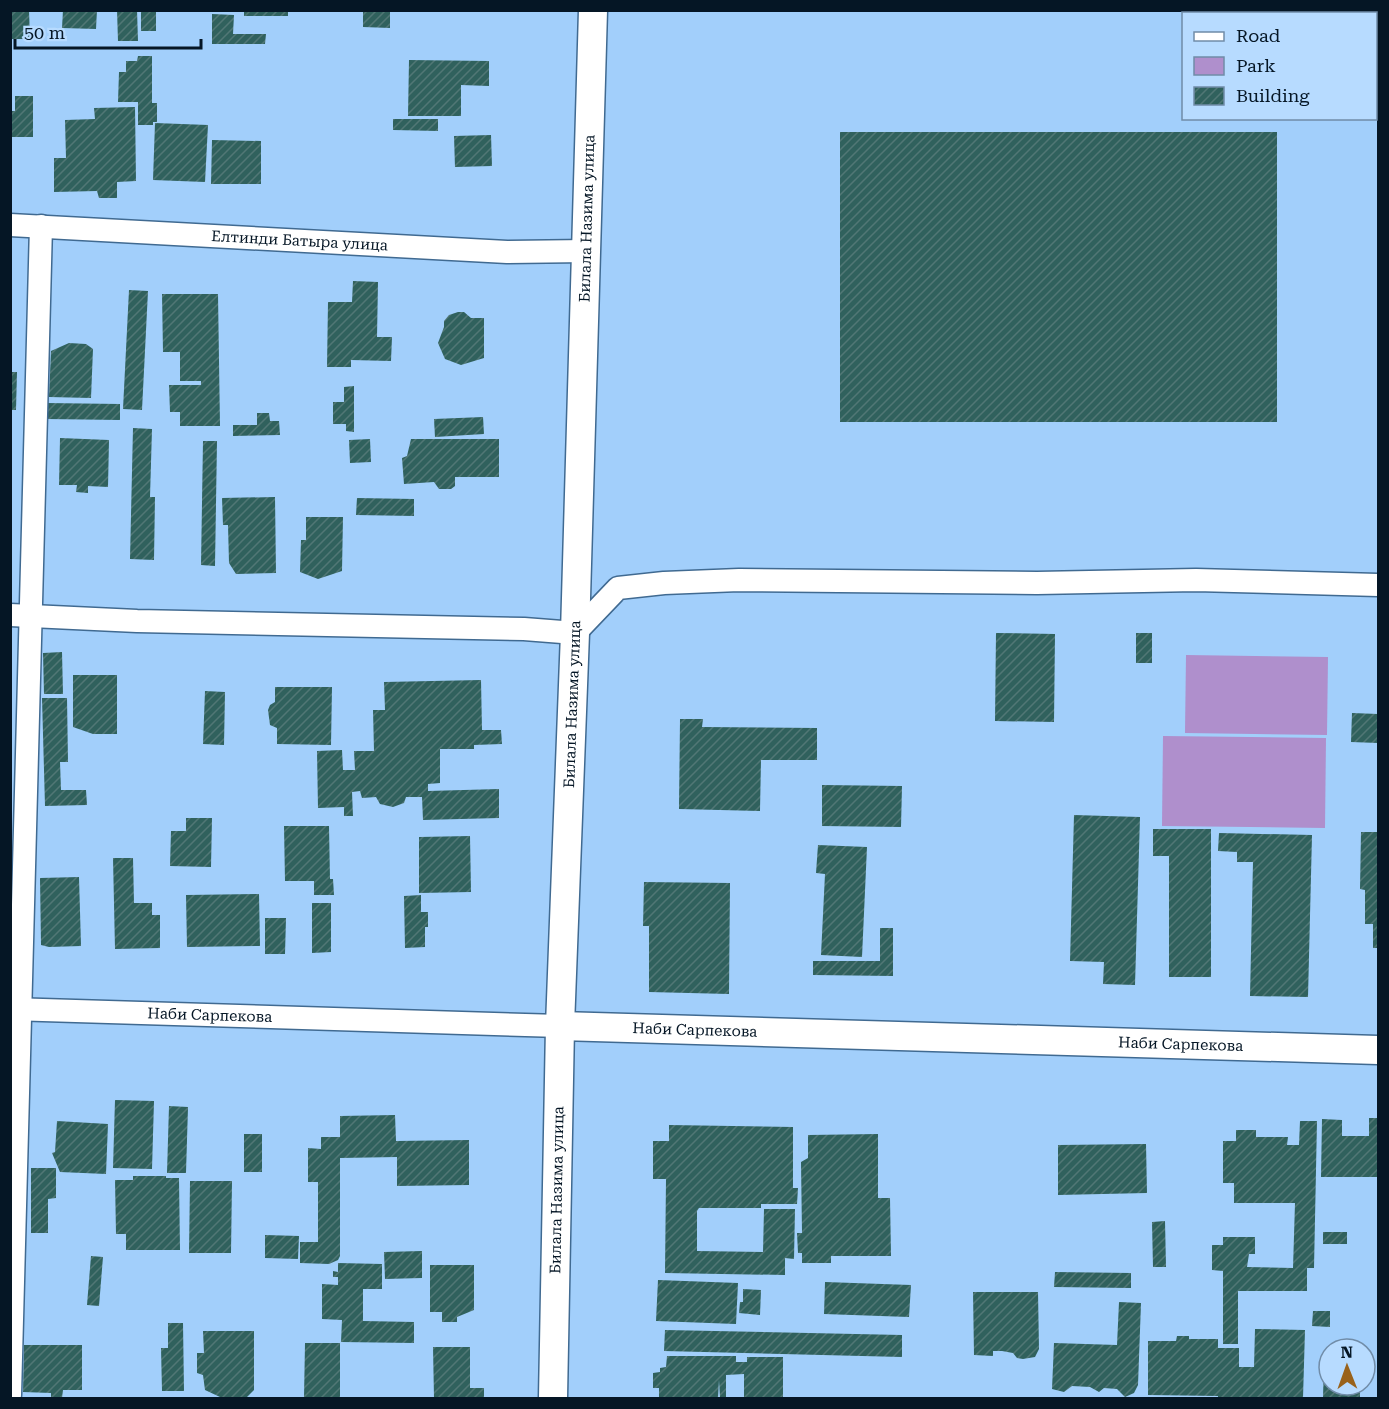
<svg xmlns="http://www.w3.org/2000/svg" width="1389" height="1409" viewBox="0 0 1389 1409" font-family="'Roboto Serif',serif">
<style>
.green{fill:#af8fcc}
.building{fill:url(#building-hatch)}
.lines{fill:none;stroke-linecap:round;stroke-linejoin:round}
.minor-casing{stroke:#406a91;stroke-width:25}
.tertiary-casing{stroke:#406a91;stroke-width:31}
.minor{stroke:#fff;stroke-width:22}
.tertiary{stroke:#fff;stroke-width:28}
.labels{text-anchor:middle;stroke-width:6;stroke-linejoin:round;paint-order:stroke}
.street-label{font-size:15px;fill:#051625;stroke:#b7dbff}
</style>
<defs>
<pattern id="building-hatch" width="6" height="6" patternUnits="userSpaceOnUse" patternTransform="scale(1.5)"><rect width="6" height="6" fill="#30615d"/><path d="M-1 1l2-2M0 6l6-6M5 7l2-2" fill="none" stroke="#517775"/></pattern>
</defs>
<rect width="100%" height="100%" fill="#a2cffb"/>
<g class="green">
<polygon points="1186,655 1328,657 1327,735 1185,733"/>
<polygon points="1163,736 1326,738 1325,828 1162,826"/>
</g>
<g class="building">
<polygon points="10,10 29,10 30,39 10,39"/>
<polygon points="63,10 97,10 96,29 62,28"/>
<polygon points="117,10 137,10 138,41 118,41"/>
<rect x="141" y="10" width="15" height="21"/>
<rect x="244" y="10" width="44" height="6"/>
<polygon points="363,10 390,10 390,28 363,27"/>
<polygon points="212,14 234,15 233,34 266,34 265,44 212,44"/>
<polygon points="138,56 152,56 152,103 157,103 157,122 150,122 153,122 153,125 138,125 138,102 118,102 119,72 126,72 126,61 137,61"/>
<polygon points="409,60 489,61 489,86 461,85 461,116 408,116"/>
<polygon points="15,96 33,96 33,137 10,137 10,111 15,111"/>
<polygon points="135,107 136,181 117,182 117,198 99,198 97,191 54,192 54,158 66,158 65,120 95,119 94,108"/>
<polygon points="393,119 438,119 438,131 393,130"/>
<polygon points="155,123 208,125 205,182 153,180"/>
<rect x="840" y="132" width="437" height="290"/>
<polygon points="491,135 492,166 455,167 454,136"/>
<polygon points="212,140 261,141 261,184 211,184"/>
<polygon points="353,281 378,282 377,337 392,337 391,361 351,360 351,367 327,367 328,302 352,302"/>
<polygon points="129,290 148,291 142,410 123,409"/>
<polygon points="162,294 218,294 220,426 180,426 180,412 170,412 169,385 201,385 201,381 180,381 180,352 163,352"/>
<polygon points="458,312 464,312 471,318 484,318 484,358 461,365 445,359 438,343 444,327 444,321 449,315"/>
<polygon points="69,343 86,344 93,349 91,398 49,397 51,351"/>
<polygon points="10,372 17,372 16,410 10,410"/>
<polygon points="354,386 354,432 346,431 346,424 333,424 333,402 344,402 344,387"/>
<polygon points="46,403 120,404 120,420 46,419"/>
<polygon points="257,413 269,413 270,421 279,421 280,435 233,436 233,425 257,425"/>
<polygon points="483,417 484,434 435,437 434,419"/>
<polygon points="133,428 152,429 150,497 155,497 154,560 130,559"/>
<polygon points="60,438 109,440 108,487 88,486 88,493 76,492 77,485 59,485"/>
<polygon points="370,439 371,462 350,463 349,440"/>
<polygon points="411,439 499,439 499,477 455,477 455,486 451,489 439,489 434,482 404,484 402,458 407,456"/>
<polygon points="203,441 217,441 215,566 201,565"/>
<polygon points="275,497 276,573 236,574 229,563 228,525 223,525 222,498"/>
<polygon points="357,498 414,499 414,516 356,515"/>
<polygon points="306,517 343,517 342,571 318,579 300,572 301,540 306,540"/>
<polygon points="996,633 1055,634 1054,722 995,721"/>
<rect x="1136" y="633" width="16" height="30"/>
<polygon points="62,652 63,694 44,694 43,653"/>
<polygon points="73,675 117,675 117,734 93,734 73,727"/>
<polygon points="481,680 482,730 501,730 502,744 474,745 474,749 440,749 440,783 428,784 428,791 499,789 499,818 423,820 422,797 406,797 404,803 393,807 380,804 376,797 362,798 360,791 352,792 353,816 344,816 344,807 318,808 317,751 342,750 343,770 355,770 354,751 374,751 373,710 385,710 384,682"/>
<polygon points="275,687 332,687 331,745 277,744 277,728 270,725 268,710 270,705 275,702"/>
<polygon points="205,691 225,692 224,745 203,744"/>
<polygon points="42,698 67,698 68,762 60,762 61,790 86,790 87,805 45,806"/>
<polygon points="1352,713 1378,714 1378,743 1351,742"/>
<polygon points="680,719 703,719 702,727 817,728 817,760 761,760 760,811 679,809"/>
<polygon points="822,785 902,786 901,827 822,826"/>
<polygon points="1074,815 1140,817 1135,985 1103,984 1104,962 1070,961"/>
<polygon points="186,818 212,818 211,867 170,866 171,831 186,831"/>
<polygon points="284,826 329,826 330,879 333,879 334,895 314,895 314,881 285,881"/>
<polygon points="1153,829 1211,829 1211,977 1169,977 1169,856 1153,856"/>
<polygon points="1361,832 1378,832 1378,948 1373,948 1373,924 1365,924 1365,890 1360,889"/>
<polygon points="1219,833 1312,835 1308,997 1250,996 1253,862 1237,862 1237,852 1218,851"/>
<polygon points="470,836 471,892 419,893 419,837"/>
<polygon points="818,845 867,847 862,957 821,955 825,874 816,873"/>
<polygon points="113,858 133,858 134,903 152,903 152,915 160,915 160,948 115,949"/>
<polygon points="79,877 81,946 49,947 41,945 40,878"/>
<polygon points="644,882 730,883 729,994 649,992 649,926 643,926"/>
<polygon points="259,894 260,946 187,947 186,895"/>
<polygon points="421,895 421,912 428,912 428,927 425,927 425,947 405,948 404,896"/>
<polygon points="312,903 331,903 331,952 312,953"/>
<polygon points="265,918 286,918 285,954 265,954"/>
<polygon points="880,928 893,928 893,976 813,975 813,961 880,961"/>
<polygon points="115,1100 154,1101 152,1169 113,1168"/>
<polygon points="169,1106 188,1107 186,1173 167,1173"/>
<polygon points="395,1115 396,1141 469,1140 469,1185 397,1186 397,1157 340,1158 340,1256 338,1260 329,1264 300,1263 300,1242 318,1242 318,1182 308,1182 308,1148 321,1149 321,1137 340,1137 340,1116"/>
<polygon points="1369,1118 1378,1118 1378,1177 1321,1177 1322,1119 1342,1120 1342,1136 1369,1136"/>
<polygon points="57,1121 108,1124 106,1174 60,1172 52,1153 55,1152"/>
<polygon points="1300,1121 1317,1121 1314,1268 1307,1268 1307,1291 1238,1291 1238,1344 1223,1344 1223,1271 1212,1270 1212,1245 1223,1245 1223,1237 1255,1237 1255,1254 1249,1254 1247,1267 1293,1268 1295,1203 1234,1203 1234,1183 1223,1183 1223,1141 1236,1141 1236,1130 1256,1130 1256,1137 1288,1137 1287,1145 1299,1145"/>
<polygon points="669,1125 793,1127 793,1188 798,1188 797,1204 761,1204 761,1208 699,1208 697,1211 697,1251 763,1252 764,1209 795,1209 794,1259 785,1258 785,1275 665,1273 666,1179 653,1179 653,1141 669,1141"/>
<rect x="244" y="1134" width="18" height="38"/>
<polygon points="878,1134 878,1198 890,1198 891,1256 831,1256 831,1263 802,1263 802,1253 798,1253 797,1233 802,1233 801,1162 808,1158 808,1135"/>
<polygon points="1146,1144 1147,1193 1058,1195 1058,1145"/>
<polygon points="31,1168 56,1168 56,1198 48,1199 48,1233 31,1233"/>
<polygon points="133,1176 166,1176 166,1178 179,1178 180,1250 126,1250 126,1234 116,1234 115,1180 133,1180"/>
<polygon points="190,1181 232,1181 231,1253 189,1253"/>
<polygon points="1165,1221 1166,1267 1153,1267 1152,1222"/>
<rect x="1323" y="1232" width="24" height="12"/>
<polygon points="265,1235 299,1236 298,1259 265,1258"/>
<polygon points="422,1251 422,1278 385,1279 384,1252"/>
<polygon points="91,1256 103,1257 99,1306 87,1305"/>
<polygon points="338,1263 382,1264 382,1289 363,1289 363,1321 414,1322 414,1343 341,1342 342,1320 322,1319 322,1284 338,1285 338,1277 333,1277 333,1271 338,1272"/>
<polygon points="430,1265 474,1265 474,1310 457,1317 457,1322 442,1322 442,1312 430,1312"/>
<polygon points="1055,1272 1131,1273 1131,1288 1054,1287"/>
<polygon points="658,1280 738,1283 736,1324 656,1321"/>
<polygon points="825,1282 911,1285 909,1317 824,1314"/>
<polygon points="743,1289 761,1290 760,1315 739,1313 740,1302 743,1302"/>
<polygon points="973,1292 1038,1292 1039,1349 1035,1357 1023,1359 1017,1358 1013,1353 1002,1351 993,1351 993,1356 974,1355"/>
<polygon points="1119,1302 1141,1303 1138,1385 1134,1393 1125,1397 1117,1389 1104,1388 1099,1392 1090,1387 1072,1386 1064,1392 1052,1389 1054,1343 1117,1345"/>
<polygon points="1313,1311 1330,1311 1330,1327 1312,1326"/>
<polygon points="168,1323 183,1323 184,1391 162,1391 161,1348 168,1348"/>
<polygon points="1255,1329 1305,1330 1303,1398 1218,1398 1218,1396 1148,1395 1148,1341 1176,1341 1177,1336 1189,1336 1189,1339 1218,1339 1218,1348 1239,1348 1239,1367 1254,1367"/>
<polygon points="665,1330 902,1335 902,1357 664,1351"/>
<polygon points="203,1331 254,1331 254,1390 246,1398 220,1397 205,1390 203,1375 197,1373 197,1353 204,1353"/>
<polygon points="305,1343 340,1343 340,1398 304,1398"/>
<polygon points="24,1345 82,1345 82,1390 63,1390 62,1398 51,1398 51,1393 23,1392"/>
<polygon points="433,1347 470,1347 470,1388 484,1388 484,1398 434,1398"/>
<polygon points="667,1356 736,1356 736,1362 747,1362 747,1357 783,1357 783,1398 744,1398 744,1374 726,1375 726,1398 720,1398 719,1380 718,1398 659,1398 659,1388 653,1388 653,1373 660,1372 660,1368 666,1367"/>
<polygon points="1324,1359 1329,1359 1329,1385 1360,1385 1360,1398 1323,1398"/>
</g>
<g class="lines">
<g class="minor-casing">
<g id="minor">
<path id="s1" d="M10 225 507 252 587 251"/>
<polyline points="10,615 137,621 524,629 575,633 618,588 664,583 739,580 1037,583 1196,580 1378,585"/>
<path id="s2" d="M10 1009 560 1026"/>
<polyline points="10,1395 41,226"/>
</g>
</g>
<g class="tertiary-casing">
<g id="tertiary">
<path id="s3" d="M560 1026 1378 1050"/>
<path id="s4" d="M553 1398 560 1026 575 633 593 10"/>
</g>
</g>
<use href="#minor" class="minor"/>
<use href="#tertiary" class="tertiary"/>
</g>
<g class="labels">
<g class="street-label">
<text dy="5" stroke="none"><textPath href="#s4" startOffset="1180">Билала Назима улица</textPath></text>
<text dy="5" stroke="none"><textPath href="#s1" startOffset="290">Елтинди Батыра улица</textPath></text>
<text dy="5" stroke="none"><textPath href="#s4" startOffset="694">Билала Назима улица</textPath></text>
<text dy="5" stroke="none"><textPath href="#s2" startOffset="200">Наби Сарпекова</textPath></text>
<text dy="5" stroke="none"><textPath href="#s3" startOffset="135">Наби Сарпекова</textPath></text>
<text dy="5" stroke="none"><textPath href="#s3" startOffset="621">Наби Сарпекова</textPath></text>
<text dy="5" stroke="none"><textPath href="#s4" startOffset="208">Билала Назима улица</textPath></text>
</g>
</g>
<rect width="1389" height="1409" fill="none" stroke="#051625" stroke-width="24"/>
<rect x="1182" y="12" width="195" height="108" fill="#b7dbff" stroke="#708ca8" stroke-width="1.5"/>
<rect x="1194" y="32" width="30" height="9" fill="#ffffff" stroke="#708ca8" stroke-width="1.5"/>
<text x="1236" y="42" font-size="18" fill="#051625">Road</text>
<rect x="1194" y="57" width="30" height="18" fill="#af8fcc" stroke="#708ca8" stroke-width="1.5"/>
<text x="1236" y="72" font-size="18" fill="#051625">Park</text>
<rect x="1194" y="87" width="30" height="18" fill="url(#building-hatch)" stroke="#708ca8" stroke-width="1.5"/>
<text x="1236" y="102" font-size="18" fill="#051625">Building</text>
<g transform="translate(1347 1367) rotate(359)"><circle r="28" fill="#b7dbff" stroke="#708ca8" stroke-width="1.5"/>
<path d="M0-4.5L10 22L0 15L-10 22Z" fill="#99621b"/>
<text y="-9" font-size="16" font-weight="bold" text-anchor="middle" fill="#051625">N</text>
</g>
<path d="M15 39v9h186v-9" fill="none" stroke="#051625" stroke-width="3"/>
<text x="24" y="39" font-size="18" fill="#051625" stroke="#b7dbff" stroke-width="4.5" paint-order="stroke">50 m</text>
</svg>
